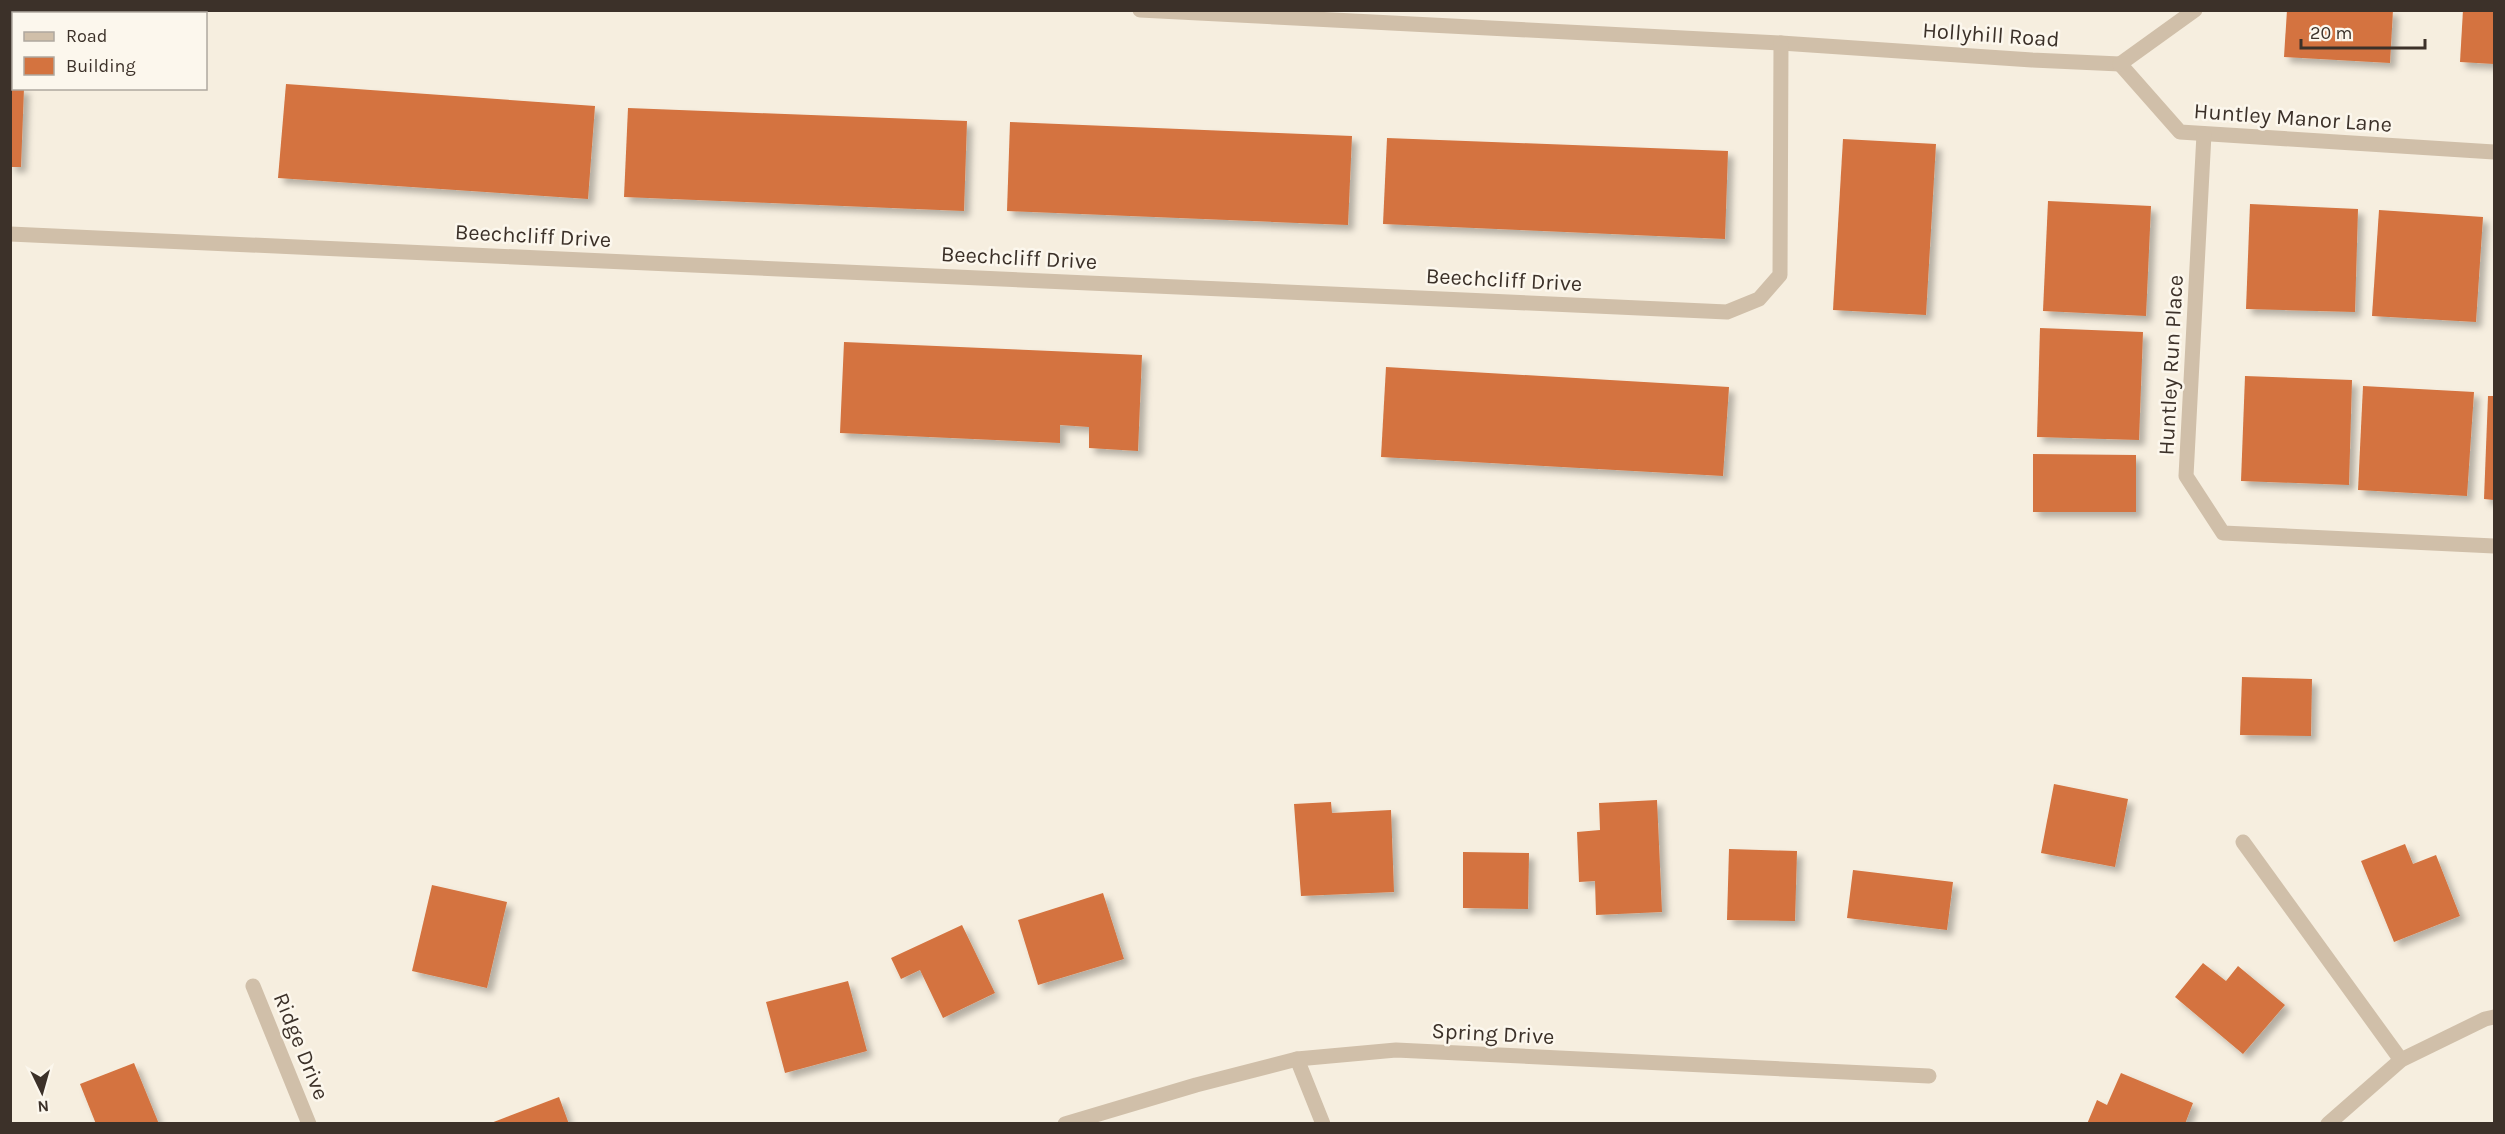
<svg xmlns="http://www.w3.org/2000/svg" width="2505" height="1134" viewBox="0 0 2505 1134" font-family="Karla,sans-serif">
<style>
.building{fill:#d4733f;filter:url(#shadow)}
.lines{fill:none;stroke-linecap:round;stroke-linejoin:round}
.street{stroke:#d0bfa9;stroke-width:15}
.labels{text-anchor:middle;stroke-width:5;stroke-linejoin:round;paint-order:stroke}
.street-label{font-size:22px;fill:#3c3129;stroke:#fcf7ed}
</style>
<defs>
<filter id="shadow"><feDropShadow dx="5.5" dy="5.5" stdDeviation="3" flood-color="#0004"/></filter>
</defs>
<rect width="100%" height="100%" fill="#f6eedf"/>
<g class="building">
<polygon points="2287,10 2393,10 2390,63 2284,57"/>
<polygon points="2463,10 2494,10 2494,64 2460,62"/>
<polygon points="10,76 14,76 14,88 24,88 21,167 10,167"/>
<polygon points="286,84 595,106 588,199 278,178"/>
<polygon points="628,108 967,121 964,211 624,197"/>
<polygon points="1010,122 1352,136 1348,225 1007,211"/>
<polygon points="1387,138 1728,151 1725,239 1383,224"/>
<polygon points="1843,139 1936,144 1926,315 1833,310"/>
<polygon points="2048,201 2151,206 2146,316 2043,311"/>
<polygon points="2250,204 2358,209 2355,312 2246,309"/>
<polygon points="2379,210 2483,217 2476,322 2372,316"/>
<polygon points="2040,328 2143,332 2139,440 2037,437"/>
<polygon points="844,342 1142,355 1138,451 1089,448 1089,427 1060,425 1060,443 840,433"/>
<polygon points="1386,367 1729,387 1723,476 1381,457"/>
<polygon points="2245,376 2352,380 2349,485 2241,481"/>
<polygon points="2363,386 2474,392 2467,496 2358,490"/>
<polygon points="2488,396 2494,396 2494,500 2484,499"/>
<polygon points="2033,454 2136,455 2136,512 2033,512"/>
<polygon points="2242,677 2312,679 2311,736 2240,735"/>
<polygon points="2054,784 2128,799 2115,867 2041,853"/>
<polygon points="1657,800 1662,912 1596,915 1595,881 1579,882 1577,832 1600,830 1599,803"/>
<polygon points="1331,802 1332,813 1391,810 1394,892 1301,896 1294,804"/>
<polygon points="2405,844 2413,864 2436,855 2460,916 2394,942 2361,861"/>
<polygon points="1729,849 1797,851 1795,921 1727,920"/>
<polygon points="1463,852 1529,853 1528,909 1463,908"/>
<polygon points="1853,870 1953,882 1947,930 1847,918"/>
<polygon points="432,885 507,902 487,988 412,971"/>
<polygon points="1103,893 1124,959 1038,985 1018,920"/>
<polygon points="962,925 995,993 943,1018 920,970 901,979 891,958"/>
<polygon points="2203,963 2226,981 2238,966 2285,1005 2243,1054 2175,997"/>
<polygon points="848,981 867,1051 785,1073 766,1002"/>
<polygon points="134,1063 159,1124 96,1124 80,1084"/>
<polygon points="2121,1073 2193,1103 2185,1124 2087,1124 2097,1100 2107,1105"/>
<polygon points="559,1097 569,1124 491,1124 491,1123"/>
</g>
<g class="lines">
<g class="street">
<polyline points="1140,10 1781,43 2032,60 2120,64"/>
<polyline points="2120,64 2180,132 2494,152"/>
<polyline points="2120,64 2195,10"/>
<polyline points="2204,134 2186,476 2223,533 2494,546"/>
<polyline points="10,234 1727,312 1759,299 1780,275 1781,43"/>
<polyline points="2243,842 2401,1060"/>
<polyline points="253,986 309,1124"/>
<polyline points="1297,1059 1323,1124"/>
<polyline points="1065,1124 1196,1085 1297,1059 1396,1050 1929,1076"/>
<polyline points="2328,1124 2401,1060 2485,1019 2494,1017"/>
</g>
</g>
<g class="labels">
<g class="street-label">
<text transform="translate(1991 34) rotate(4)" y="8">Hollyhill Road</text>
<text transform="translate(2293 117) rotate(4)" y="8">Huntley Manor Lane</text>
<text transform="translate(533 235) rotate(3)" y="8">Beechcliff Drive</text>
<text transform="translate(1019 257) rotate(3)" y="8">Beechcliff Drive</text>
<text transform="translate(1504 279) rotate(3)" y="8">Beechcliff Drive</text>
<text transform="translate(2170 365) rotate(-87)" y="8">Huntley Run Place</text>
<text transform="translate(1493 1033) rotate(3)" y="8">Spring Drive</text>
<text transform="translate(302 1046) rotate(68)" y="8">Ridge Drive</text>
</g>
</g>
<rect width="2505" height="1134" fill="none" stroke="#3c3129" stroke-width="24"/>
<rect x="12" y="12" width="195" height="78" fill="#fcf7ed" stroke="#afa89f" stroke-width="1.5"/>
<rect x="24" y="32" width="30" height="9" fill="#d0bfa9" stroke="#afa89f" stroke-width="1.5"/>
<text x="66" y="42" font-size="18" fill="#3c3129">Road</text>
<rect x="24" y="57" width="30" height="18" fill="#d4733f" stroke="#afa89f" stroke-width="1.5"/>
<text x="66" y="72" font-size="18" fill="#3c3129">Building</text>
<g transform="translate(42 1092) rotate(175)" stroke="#fcf7ed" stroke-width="4.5" paint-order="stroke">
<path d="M0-4.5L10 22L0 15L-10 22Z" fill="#3c3129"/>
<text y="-9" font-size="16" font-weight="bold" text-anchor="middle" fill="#3c3129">N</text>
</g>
<path d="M2301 39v9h124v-9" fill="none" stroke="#3c3129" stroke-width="3"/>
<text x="2310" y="39" font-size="18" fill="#3c3129" stroke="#fcf7ed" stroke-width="4.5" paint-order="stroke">20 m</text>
</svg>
